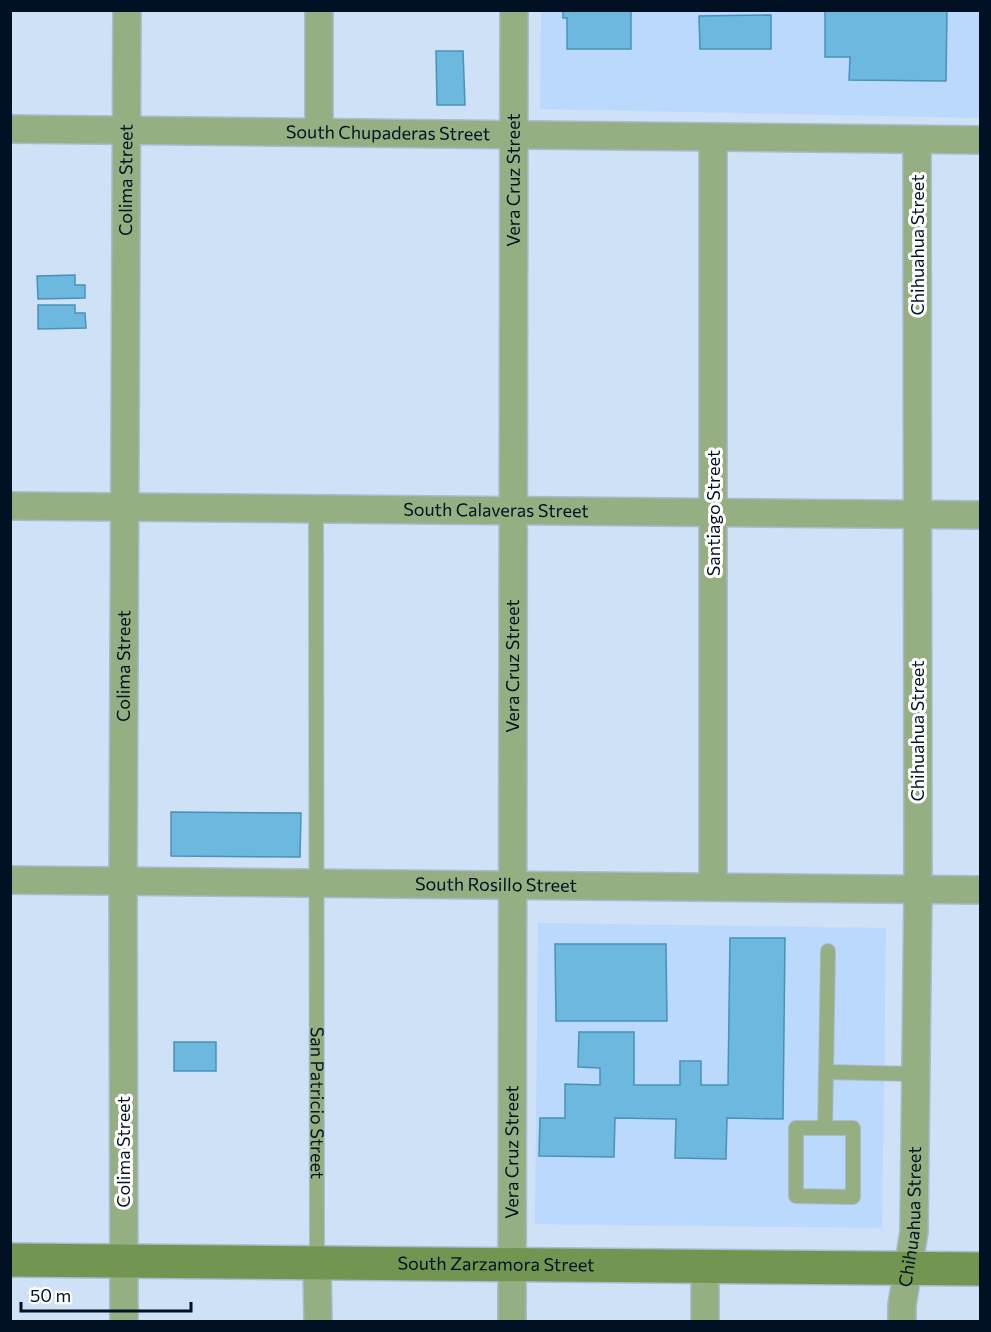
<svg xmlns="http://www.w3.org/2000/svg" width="991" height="1332" viewBox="0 0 991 1332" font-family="Commissioner,sans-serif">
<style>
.built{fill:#bad9fd}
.building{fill:#6db8de;stroke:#4992b5;stroke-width:1.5}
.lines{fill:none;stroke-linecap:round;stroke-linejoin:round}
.service-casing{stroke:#a9bbd1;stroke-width:16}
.minor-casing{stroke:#a9bbd1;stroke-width:30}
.secondary-casing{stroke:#a9bbd1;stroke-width:36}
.service{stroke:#96af82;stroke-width:14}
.minor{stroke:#96af82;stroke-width:27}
.secondary{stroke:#729652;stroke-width:33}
.labels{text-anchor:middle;stroke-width:6;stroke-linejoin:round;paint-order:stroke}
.street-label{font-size:18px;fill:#011022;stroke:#fff}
</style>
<rect width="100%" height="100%" fill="#cee1f7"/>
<g class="built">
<polygon points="541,11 980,11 980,118 540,109"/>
<polygon points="538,923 886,928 882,1228 535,1224"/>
</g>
<g class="building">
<polygon points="563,10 631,10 631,49 567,49 567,18 563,18"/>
<polygon points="825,10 947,10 946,81 849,80 850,57 825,57"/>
<polygon points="771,15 771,49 700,49 699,16"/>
<polygon points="436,51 463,51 465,105 437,105"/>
<polygon points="75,275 75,285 85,285 85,298 38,299 37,276"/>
<polygon points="38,305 75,305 75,313 85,313 86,328 38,329"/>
<polygon points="171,812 301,813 300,857 171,856"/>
<polygon points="730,938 785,938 783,1119 727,1118 726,1159 675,1158 676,1119 615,1118 614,1157 539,1156 540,1118 565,1118 565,1084 600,1085 600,1068 578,1067 579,1032 634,1032 634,1085 680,1085 680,1061 701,1061 701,1085 728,1085"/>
<polygon points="555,944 666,944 667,1021 556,1021"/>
<rect x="174" y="1042" width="42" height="29"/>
</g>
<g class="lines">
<g class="service-casing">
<g id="service">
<path id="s1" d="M316 509 317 1263"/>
<polyline points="826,1072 828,951"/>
<polyline points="825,1128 796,1128 796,1196 853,1197 853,1128 825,1128 826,1072 916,1074"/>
</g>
</g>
<g class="minor-casing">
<g id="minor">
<polyline points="319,10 319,132"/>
<path id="s2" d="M10 129 980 140"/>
<path id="s3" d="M10 506 980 515"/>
<path id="s4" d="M10 880 980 890"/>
<polyline points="713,887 713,138"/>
<polyline points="317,1263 318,1322"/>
<path id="s5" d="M124 1322 123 881 127 10"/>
<path id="s6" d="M512 1322 514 10"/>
<polyline points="705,1322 705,1266"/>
<path id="s7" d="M902 1322V1305L914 1232 918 890 917 140"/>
</g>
</g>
<g class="secondary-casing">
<g id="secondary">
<path id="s8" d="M10 1260 980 1269"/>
</g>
</g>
<use href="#service" class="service"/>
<use href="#minor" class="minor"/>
<use href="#secondary" class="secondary"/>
</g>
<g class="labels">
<g class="street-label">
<text dy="6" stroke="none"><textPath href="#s2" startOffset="378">South Chupaderas Street</textPath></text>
<text dy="6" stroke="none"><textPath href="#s5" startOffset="1142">Colima Street</textPath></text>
<text dy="6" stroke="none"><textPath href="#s6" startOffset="1142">Vera Cruz Street</textPath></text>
<text transform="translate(918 245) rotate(-90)" y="6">Chihuahua Street</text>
<text dy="6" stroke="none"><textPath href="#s3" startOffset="486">South Calaveras Street</textPath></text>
<text transform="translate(714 513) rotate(-90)" y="6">Santiago Street</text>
<text dy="6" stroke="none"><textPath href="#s5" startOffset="656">Colima Street</textPath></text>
<text dy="6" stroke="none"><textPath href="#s6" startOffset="656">Vera Cruz Street</textPath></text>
<text transform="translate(918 731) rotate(-90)" y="6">Chihuahua Street</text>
<text dy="6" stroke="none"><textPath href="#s4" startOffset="486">South Rosillo Street</textPath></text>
<text dy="6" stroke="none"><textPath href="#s1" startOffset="594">San Patricio Street</textPath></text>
<text transform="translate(124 1152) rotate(-90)" y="6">Colima Street</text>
<text dy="6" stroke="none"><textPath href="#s6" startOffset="170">Vera Cruz Street</textPath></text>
<text dy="6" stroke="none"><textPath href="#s7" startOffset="106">Chihuahua Street</textPath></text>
<text dy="6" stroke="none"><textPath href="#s8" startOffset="486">South Zarzamora Street</textPath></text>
</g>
</g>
<rect width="991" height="1332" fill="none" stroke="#011022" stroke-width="24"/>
<path d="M21 1302v9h170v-9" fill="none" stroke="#011022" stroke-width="3"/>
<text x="30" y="1302" font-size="18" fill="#011022" stroke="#ffffff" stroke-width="4.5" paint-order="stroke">50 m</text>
</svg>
